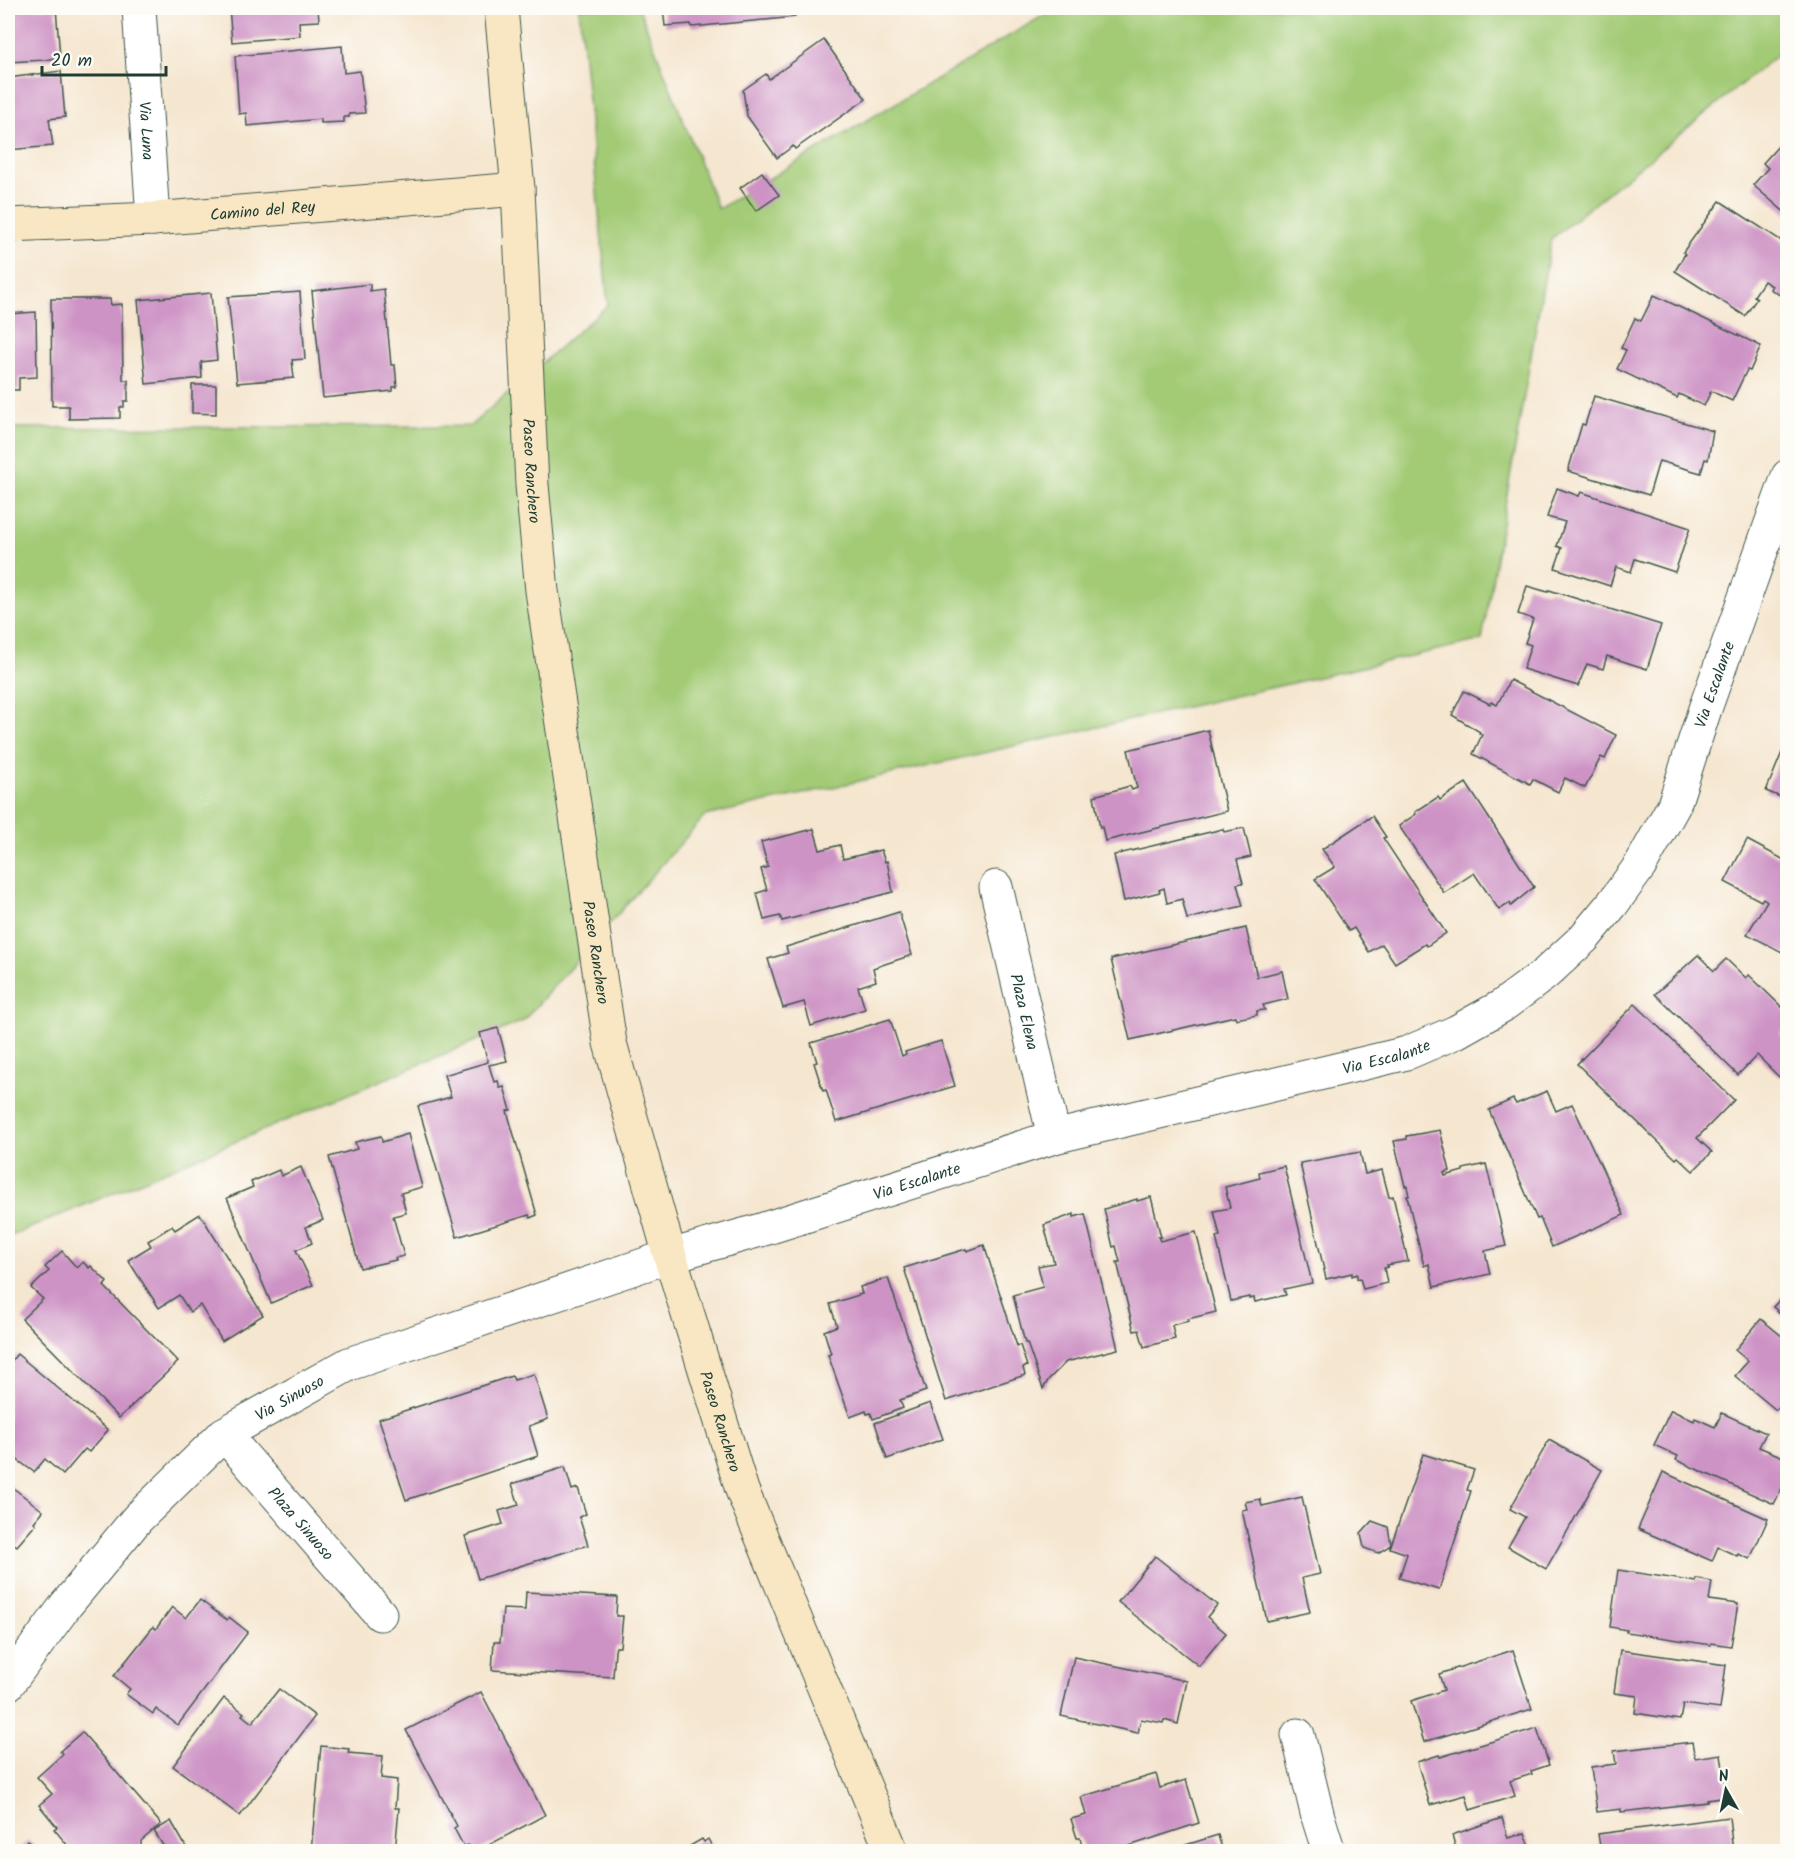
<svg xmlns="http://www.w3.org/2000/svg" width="1795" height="1859" viewBox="0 0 1795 1859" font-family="Kalam,sans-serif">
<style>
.green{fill:#a3cb76;stroke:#618455;stroke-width:1.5}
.building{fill:#cd93c5}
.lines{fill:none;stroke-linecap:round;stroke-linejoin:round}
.street-casing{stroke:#3f564b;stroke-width:35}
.secondary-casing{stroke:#3f564b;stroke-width:35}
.street{stroke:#fff;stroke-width:33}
.secondary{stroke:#f9e7c3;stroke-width:33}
.labels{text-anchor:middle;stroke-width:4.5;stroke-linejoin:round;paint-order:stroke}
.street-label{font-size:16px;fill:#1f3d34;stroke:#fdfcf7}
</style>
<rect width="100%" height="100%" fill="#fdfcf7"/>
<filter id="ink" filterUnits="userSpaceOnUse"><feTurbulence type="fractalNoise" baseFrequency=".0167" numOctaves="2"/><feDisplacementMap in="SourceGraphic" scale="12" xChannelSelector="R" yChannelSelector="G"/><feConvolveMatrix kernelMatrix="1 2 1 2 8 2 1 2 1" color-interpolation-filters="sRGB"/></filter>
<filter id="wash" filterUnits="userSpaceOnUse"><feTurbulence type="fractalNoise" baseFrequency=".008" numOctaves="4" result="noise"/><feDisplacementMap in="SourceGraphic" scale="24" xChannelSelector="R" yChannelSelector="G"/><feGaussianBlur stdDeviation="1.35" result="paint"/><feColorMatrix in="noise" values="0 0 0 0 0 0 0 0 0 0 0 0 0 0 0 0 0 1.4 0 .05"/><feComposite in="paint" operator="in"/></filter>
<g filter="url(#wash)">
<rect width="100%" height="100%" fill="#f5e6cf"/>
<polygon class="green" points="579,8 639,8 718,209 1056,8 1787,8 1787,47 1551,239 1482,640 705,816 523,1021 8,1237 8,428 470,426 608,305"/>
<g id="blocks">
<g class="building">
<polygon points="8,8 56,8 60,57 45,60 8,62"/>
<polygon points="229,8 318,8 319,21 299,22 300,36 232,42"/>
<polygon points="663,8 794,8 795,17 692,27 691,24 665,26"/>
<polygon points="824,40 866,99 795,149 793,146 777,158 747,116 743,90 766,74 769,79"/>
<polygon points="342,46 344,73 360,71 365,113 349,114 349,117 344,117 344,122 321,123 321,119 247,126 246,113 239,114 235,56"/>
<polygon points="61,71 65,117 49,119 53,146 8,150 8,78"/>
<polygon points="1781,143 1785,146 1788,144 1788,215 1753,185 1768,168 1763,163"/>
<polygon points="762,172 779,195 756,211 740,188"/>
<polygon points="1720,201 1788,245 1788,300 1770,289 1772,286 1764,281 1754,296 1757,298 1745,316 1675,271 1685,254 1683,252"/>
<polygon points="370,284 370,291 384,289 391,365 395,365 397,387 393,387 393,391 323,398 312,291"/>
<polygon points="300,292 305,359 292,360 294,378 237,383 228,297"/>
<polygon points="211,293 217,360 201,362 202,378 146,384 138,300"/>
<polygon points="1654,295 1761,346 1750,371 1747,370 1732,401 1711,391 1704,406 1679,394 1677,398 1617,369 1626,350 1621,348 1635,318 1641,321"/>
<polygon points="51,299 110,299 111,305 122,304 123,380 128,380 128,401 124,401 124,407 120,407 120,418 69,419 69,406 52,406"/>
<polygon points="36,312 37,377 19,378 19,390 8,390 8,314"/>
<polygon points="192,385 216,385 216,414 192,413"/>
<polygon points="1594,396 1713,431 1708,460 1705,459 1701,473 1659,461 1649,495 1568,471 1582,424 1585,425"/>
<polygon points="1557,488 1579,496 1581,492 1690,528 1675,572 1635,559 1631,572 1616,567 1610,586 1555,568 1562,548 1557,546 1565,522 1547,517"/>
<polygon points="1527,586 1548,592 1549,590 1661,625 1647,669 1607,656 1603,669 1587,664 1578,686 1523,669 1531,645 1525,643 1533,619 1518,614"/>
<polygon points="1510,680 1616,735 1605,759 1601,757 1585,788 1565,778 1558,792 1533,779 1530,784 1473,754 1482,735 1479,734 1480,732 1452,715 1464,691 1490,704 1491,702 1497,705"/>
<polygon points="1208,730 1227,811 1105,841 1102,827 1100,828 1094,796 1130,786 1132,790 1137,788 1128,750"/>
<polygon points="1783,750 1788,752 1788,800 1766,791"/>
<polygon points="1466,783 1534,887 1511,906 1510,903 1499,910 1474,873 1444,893 1399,826 1416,814 1415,812 1438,797 1440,800"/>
<polygon points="1372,816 1386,837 1383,838 1446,933 1427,946 1425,944 1395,963 1382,944 1369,952 1354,928 1349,931 1315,879 1335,867 1322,849"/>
<polygon points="1244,828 1251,857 1237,860 1243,883 1237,884 1243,906 1187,919 1182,899 1167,903 1164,888 1159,890 1160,892 1124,901 1114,855 1223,829 1224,832"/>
<polygon points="814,829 820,850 840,845 843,859 881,850 885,862 887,861 893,892 782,921 780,916 764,920 757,893 767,890 761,869 768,867 761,842"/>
<polygon points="1747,840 1788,862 1788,955 1747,934 1767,901 1763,898 1761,901 1725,882"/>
<polygon points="899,912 912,955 873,968 876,981 858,987 865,1009 811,1026 804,1002 783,1008 768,959 788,953 786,947"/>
<polygon points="1246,928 1257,977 1282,971 1288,999 1263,1005 1265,1010 1257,1011 1257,1015 1236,1019 1235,1016 1130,1040 1111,959"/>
<polygon points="1698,955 1714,971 1726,959 1746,978 1749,975 1788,1013 1788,1025 1780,1033 1788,1040 1788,1069 1779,1077 1757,1055 1738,1075 1655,994"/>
<polygon points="1635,1004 1734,1100 1697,1138 1712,1152 1693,1171 1678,1157 1676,1159 1577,1064"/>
<polygon points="890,1019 902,1056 906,1054 905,1052 941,1041 955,1086 836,1122 826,1090 823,1091 814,1063 817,1062 811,1043"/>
<polygon points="498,1028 507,1061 489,1065 494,1082 498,1081 500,1088 504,1087 511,1110 507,1111 537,1215 530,1218 529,1215 457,1237 418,1106 451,1097 444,1075 488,1062 480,1033"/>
<polygon points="1547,1091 1556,1111 1572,1104 1624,1215 1552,1247 1540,1218 1537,1219 1489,1110 1513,1099 1516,1104"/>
<polygon points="1440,1130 1450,1171 1444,1173 1445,1176 1463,1171 1463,1169 1486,1164 1506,1246 1485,1251 1490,1274 1434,1287 1429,1264 1424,1266 1407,1196 1409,1196 1407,1186 1405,1186 1394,1141 1407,1139 1407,1136"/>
<polygon points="408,1134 422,1187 401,1193 406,1213 393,1216 404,1256 395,1258 396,1260 360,1268 329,1157 357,1149 355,1142 381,1136 382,1142"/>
<polygon points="1360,1152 1365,1174 1382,1170 1389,1197 1393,1196 1408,1261 1387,1265 1388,1267 1384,1268 1387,1283 1363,1289 1360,1278 1357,1279 1357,1274 1352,1276 1352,1273 1326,1279 1300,1163"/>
<polygon points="1284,1166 1312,1283 1284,1289 1286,1295 1255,1302 1254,1298 1249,1299 1249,1297 1231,1301 1216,1237 1220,1236 1214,1211 1230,1208 1225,1187 1260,1178 1259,1172"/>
<polygon points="301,1167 323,1220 306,1227 312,1243 296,1250 313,1285 271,1303 227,1198 253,1187 251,1182 279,1170 281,1176"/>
<polygon points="1151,1197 1161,1237 1158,1237 1160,1241 1196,1232 1216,1312 1188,1319 1189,1321 1172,1325 1175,1339 1144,1347 1139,1330 1134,1331 1117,1262 1120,1262 1116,1246 1113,1247 1104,1209 1137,1199 1137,1201"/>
<polygon points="200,1214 263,1315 222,1341 200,1305 190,1312 179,1295 159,1308 128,1260 151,1246 148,1241 172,1226 175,1230"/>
<polygon points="1074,1214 1074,1217 1085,1214 1118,1349 1066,1362 1049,1379 1043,1389 1027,1343 1025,1343 1013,1295 1043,1287 1038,1266 1054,1263 1044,1225"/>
<polygon points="984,1245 1017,1346 1020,1345 1027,1366 1023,1368 1025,1375 946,1401 904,1268 966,1249 967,1251"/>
<polygon points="62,1251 77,1268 83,1262 89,1268 91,1266 107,1282 104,1286 178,1362 119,1418 22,1319 43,1299 31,1288 49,1271 45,1267"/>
<polygon points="888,1278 926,1391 900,1400 903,1408 873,1419 871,1413 867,1414 866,1411 850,1417 828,1355 831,1354 824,1331 837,1326 830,1304 862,1294 860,1287"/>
<polygon points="1788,1290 1788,1320 1773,1307"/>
<polygon points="1761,1319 1788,1341 1788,1397 1776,1410 1735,1376 1748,1361 1735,1350"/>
<polygon points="17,1354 108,1430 89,1452 85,1449 63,1475 45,1459 34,1472 8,1453 8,1365"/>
<polygon points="534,1374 548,1419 529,1426 538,1456 406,1500 379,1419 512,1376 514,1380"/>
<polygon points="930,1403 943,1439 887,1459 875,1423"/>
<polygon points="1671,1410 1694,1421 1695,1418 1715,1427 1722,1413 1766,1433 1759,1447 1788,1459 1788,1476 1774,1504 1676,1460 1678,1456 1654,1445"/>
<polygon points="1549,1440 1602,1470 1546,1569 1508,1547 1525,1517 1510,1509"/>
<polygon points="1423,1454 1474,1470 1467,1490 1471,1491 1439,1590 1399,1578 1407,1554 1390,1548"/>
<polygon points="565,1467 572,1490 578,1488 586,1514 579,1517 588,1545 478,1579 465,1536 503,1524 499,1511 519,1505 512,1484"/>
<polygon points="1663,1472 1768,1519 1750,1559 1738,1554 1737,1556 1718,1547 1712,1561 1638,1529"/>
<polygon points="8,1484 43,1511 34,1522 36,1524 17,1546 8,1539"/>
<polygon points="1302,1497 1320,1574 1302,1578 1310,1612 1267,1621 1242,1510 1247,1509 1245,1502 1260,1499 1262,1506"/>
<polygon points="1372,1521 1388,1527 1391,1545 1378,1553 1364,1548 1361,1533"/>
<polygon points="1155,1556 1217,1605 1207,1617 1226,1633 1199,1666 1118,1602"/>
<polygon points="1618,1570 1696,1582 1696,1579 1712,1582 1709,1600 1738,1604 1731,1646 1711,1643 1711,1645 1626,1632 1627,1630 1610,1627"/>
<polygon points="526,1592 617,1597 616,1616 623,1616 620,1647 616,1647 615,1651 613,1677 492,1670 494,1642 500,1642 503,1609 525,1610"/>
<polygon points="200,1600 227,1620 229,1617 248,1632 178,1725 156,1709 153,1714 126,1694 130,1689 114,1676 153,1627 156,1629 172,1607 186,1618"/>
<polygon points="1513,1650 1532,1709 1424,1742 1411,1701 1444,1690 1439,1674"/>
<polygon points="1620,1650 1726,1665 1720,1709 1683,1704 1680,1720 1635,1713 1637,1696 1614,1693"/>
<polygon points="1074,1657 1187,1681 1178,1724 1164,1720 1163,1723 1141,1719 1138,1733 1061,1716"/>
<polygon points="279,1689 315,1716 240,1816 173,1766 224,1698 244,1713 242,1715 252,1723"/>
<polygon points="481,1692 545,1815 476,1852 471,1852 468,1845 464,1847 454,1828 457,1826 406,1730"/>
<polygon points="1537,1728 1549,1765 1531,1771 1532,1774 1510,1781 1515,1796 1470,1810 1466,1795 1430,1805 1417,1762 1439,1755 1440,1757"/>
<polygon points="82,1732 161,1824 141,1841 141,1845 144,1848 141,1852 73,1852 54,1829 57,1827 39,1805 52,1794 37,1777 63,1754 60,1751"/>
<polygon points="1692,1742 1695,1758 1721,1754 1727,1797 1707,1800 1707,1802 1621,1812 1621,1809 1597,1812 1591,1767 1616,1764 1614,1751"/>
<polygon points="321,1746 349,1749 348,1753 383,1756 381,1778 397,1780 395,1808 399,1808 395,1852 311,1852"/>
<polygon points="1156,1774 1160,1788 1186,1780 1199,1823 1111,1852 1084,1852 1080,1838 1077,1838 1071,1819 1086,1815 1081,1797"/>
<polygon points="1729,1817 1733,1852 1601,1852 1598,1834"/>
<polygon points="1502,1818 1508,1838 1525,1833 1532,1852 1457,1852 1452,1835"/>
<polygon points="171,1821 189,1852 167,1852 154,1831"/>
<polygon points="1218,1835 1223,1852 1167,1852 1166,1851"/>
<polygon points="702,1839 704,1842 708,1839 715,1852 685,1852 691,1848 690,1846"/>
<polygon points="28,1840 39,1852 17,1852"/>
</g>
</g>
</g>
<g filter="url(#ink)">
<use href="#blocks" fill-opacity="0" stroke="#3f564b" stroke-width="1.5"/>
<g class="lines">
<g class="street-casing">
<g id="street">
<path id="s1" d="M139 8 153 219"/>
<path id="s2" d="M996 887 1054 1137"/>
<path id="s3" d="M224 1434 380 1614"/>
<path id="s4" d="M8 1684 66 1605 137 1519 224 1434 349 1364 670 1256 764 1229 1054 1137 1407 1053 1456 1032 1502 1006 1545 974 1584 938 1613 903 1640 866 1674 805 1705 709 1788 476"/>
<polyline points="1298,1735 1318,1817 1329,1852"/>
</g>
</g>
<g class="secondary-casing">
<g id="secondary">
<path id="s5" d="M501 8 518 189 532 485 542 591 610 1043 670 1256 742 1490 892 1852"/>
<path id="s6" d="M8 225 153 219 518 189"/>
</g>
</g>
<use href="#street" class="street"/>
<use href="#secondary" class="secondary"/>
</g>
</g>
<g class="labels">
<g class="street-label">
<text dy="6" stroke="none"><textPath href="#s1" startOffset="123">Via Luna</textPath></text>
<text dy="6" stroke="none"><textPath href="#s6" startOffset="255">Camino del Rey</textPath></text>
<text dy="6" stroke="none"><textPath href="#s5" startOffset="464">Paseo Ranchero</textPath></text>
<text dy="6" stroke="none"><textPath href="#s4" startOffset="2079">Via Escalante</textPath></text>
<text dy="6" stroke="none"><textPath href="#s5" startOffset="950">Paseo Ranchero</textPath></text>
<text dy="6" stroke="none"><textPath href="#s2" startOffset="128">Plaza Elena</textPath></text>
<text dy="6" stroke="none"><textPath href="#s4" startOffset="1557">Via Escalante</textPath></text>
<text dy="6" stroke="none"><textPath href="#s4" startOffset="1071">Via Escalante</textPath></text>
<text dy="6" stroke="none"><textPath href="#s4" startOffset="406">Via Sinuoso</textPath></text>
<text dy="6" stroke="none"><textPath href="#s5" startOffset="1436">Paseo Ranchero</textPath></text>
<text dy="6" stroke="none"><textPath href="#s3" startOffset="118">Plaza Sinuoso</textPath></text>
</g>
</g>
<rect width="1795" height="1859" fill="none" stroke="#fdfcf7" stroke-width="30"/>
<g transform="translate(1726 1790) rotate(351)" stroke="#fdfcf7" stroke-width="4.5" paint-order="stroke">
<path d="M0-4.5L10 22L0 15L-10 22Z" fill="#1f3d34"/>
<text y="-9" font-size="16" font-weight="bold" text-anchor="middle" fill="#1f3d34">N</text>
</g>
<path d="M42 66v9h124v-9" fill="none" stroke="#1f3d34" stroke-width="3"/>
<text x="51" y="66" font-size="18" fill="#1f3d34" stroke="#fdfcf7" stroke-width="4.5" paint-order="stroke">20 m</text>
</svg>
